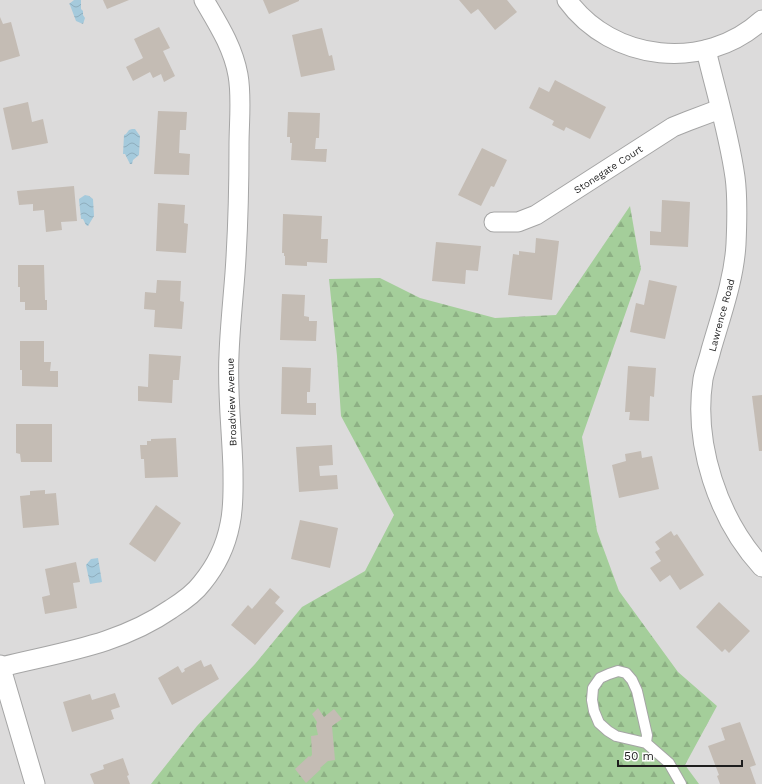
<svg xmlns="http://www.w3.org/2000/svg" width="762" height="784" viewBox="0 0 762 784" font-family="'Work Sans',sans-serif">
<style>
.residential{fill:#dcdbdb}
.forest{fill:url(#forest-firs)}
.water{fill:url(#water-waves)}
.building{fill:#c4bcb4}
.lines{fill:none;stroke-linecap:round;stroke-linejoin:round}
.lane-casing{stroke:#a5a5a5;stroke-width:12}
.street-casing{stroke:#a5a5a5;stroke-width:21}
.lane{stroke:#fff;stroke-width:10}
.street{stroke:#fff;stroke-width:19}
.labels{text-anchor:middle;stroke-width:3;stroke-linejoin:round;paint-order:stroke}
.street-label{font-size:10px;fill:#1e1e1e;stroke:#fff}
</style>
<defs>
<pattern id="forest-firs" width="22" height="20" patternUnits="userSpaceOnUse"><rect width="22" height="20" fill="#a4ce9a"/><path d="M5 1l3.5 6h-7zM16 11l3.5 6h-7z" fill="#8db084"/></pattern>
<pattern id="water-waves" width="16" height="10" patternUnits="userSpaceOnUse"><rect width="16" height="10" fill="#a5cadc"/><path d="M0 5q4-4 8 0t8 0" fill="none" stroke="#8eadbc"/></pattern>
</defs>
<rect width="100%" height="100%" fill="#efede5"/>
<rect class="residential" x="0" y="0" width="762" height="784"/>
<polygon class="forest" points="630,206 641,269 582,437 597,531 619,591 678,672 717,706 685,765 699,784 151,784 197,726 255,664 302,607 365,571 394,515 341,416 337,356 329,279 380,278 420,298 495,318 556,315"/>
<g class="water">
<polygon points="74,0 81,0 81,9 83,11 83,15 85,18 83,24 76,21 70,5 69,4"/>
<polygon points="132,129 135,129 140,136 139,155 133,160 132,164 130,164 125,154 123,154 124,135 126,134 129,130"/>
<polygon points="85,195 89,196 93,199 94,216 88,226 86,225 83,219 81,219 79,199"/>
<polygon points="98,558 102,582 90,584 86,565 91,559"/>
</g>
<g class="building">
<polygon points="103,0 129,0 107,9"/>
<polygon points="263,0 299,0 299,1 269,14"/>
<polygon points="459,0 507,0 517,12 495,30 478,9 471,14"/>
<polygon points="0,17 3,24 11,22 20,56 0,62"/>
<polygon points="159,27 170,48 163,51 175,76 164,82 161,74 153,78 150,72 133,81 126,67 143,58 134,39"/>
<polygon points="322,28 329,56 332,55 335,70 301,77 292,35"/>
<polygon points="555,80 606,107 590,139 566,127 564,131 552,125 554,121 529,108 539,87 549,92"/>
<polygon points="28,102 32,122 43,119 48,143 12,150 3,108"/>
<polygon points="158,111 187,112 186,130 180,130 179,153 190,154 189,175 154,174"/>
<polygon points="288,112 320,113 319,138 316,138 315,149 327,149 326,162 291,160 292,143 290,143 290,137 287,137"/>
<polygon points="482,148 507,160 494,187 491,186 481,206 458,195"/>
<polygon points="74,186 77,221 61,222 62,230 46,232 44,210 33,211 33,204 19,205 17,191"/>
<polygon points="662,200 690,202 688,247 650,245 650,231 661,232"/>
<polygon points="158,203 185,205 184,223 188,224 186,253 156,251"/>
<polygon points="283,214 322,216 321,239 328,239 327,263 307,262 307,266 285,265 285,256 284,256 284,253 282,253"/>
<polygon points="536,238 559,241 552,300 508,295 513,254 519,255 519,251 535,253"/>
<polygon points="436,242 481,246 478,271 466,270 465,284 432,281"/>
<polygon points="18,265 44,265 45,300 47,300 47,310 25,310 25,302 20,302 20,287 18,287"/>
<polygon points="157,280 181,281 180,301 184,302 182,329 154,327 155,310 144,309 145,292 156,293"/>
<polygon points="649,280 677,286 665,339 630,332 636,303 644,305"/>
<polygon points="282,294 305,295 304,316 309,317 309,321 317,321 316,341 280,340"/>
<polygon points="20,341 44,341 44,362 51,362 50,371 58,371 58,387 22,386 22,370 20,370"/>
<polygon points="149,354 181,356 179,380 173,380 172,403 138,401 138,386 148,387"/>
<polygon points="628,366 656,368 654,397 650,396 649,421 629,420 630,412 625,412"/>
<polygon points="282,367 311,368 310,392 307,392 307,403 316,403 316,415 281,414"/>
<polygon points="762,395 762,451 759,451 752,396"/>
<polygon points="16,424 52,424 52,462 21,462 20,454 16,453"/>
<polygon points="176,438 178,477 145,478 144,459 141,459 140,445 147,445 147,441 151,441 151,439"/>
<polygon points="332,445 333,465 319,466 320,476 337,475 338,489 299,492 296,447"/>
<polygon points="641,451 642,458 652,456 659,489 619,498 612,465 626,461 625,454"/>
<polygon points="45,490 45,494 56,493 59,525 23,528 20,496 30,495 30,491"/>
<polygon points="156,505 181,523 155,562 129,544"/>
<polygon points="300,520 338,528 330,568 291,559"/>
<polygon points="671,531 674,536 677,534 704,575 680,590 670,575 660,582 650,568 661,561 655,552 660,549 655,542"/>
<polygon points="76,562 80,582 73,583 77,608 45,614 42,597 50,595 45,569"/>
<polygon points="270,588 280,597 275,603 284,611 255,645 231,625 248,605 252,609"/>
<polygon points="719,602 750,631 729,653 725,649 722,652 696,627"/>
<polygon points="201,660 204,667 211,664 219,679 172,705 158,678 178,666 182,673 185,671 184,669"/>
<polygon points="115,693 120,707 111,710 114,719 72,732 63,702 90,694 92,700"/>
<polygon points="318,708 324,717 334,709 342,719 332,726 335,760 328,761 320,768 321,769 306,783 295,769 309,756 310,757 312,755 311,736 318,735 316,726 317,722 312,714"/>
<polygon points="740,722 756,765 750,767 756,784 720,784 717,776 719,775 708,746 725,740 721,728"/>
<polygon points="123,758 129,775 127,776 130,784 94,784 90,774 104,769 103,765"/>
</g>
<g class="lines">
<g class="lane-casing">
<polyline id="lane" points="646,743 647,735 637,691 632,680 626,673 618,671 609,674 600,678 593,688 592,700 594,711 599,723 608,731 616,736 646,743 669,763 681,784"/>
</g>
<g class="street-casing">
<g id="street">
<path d="M567 0C612 62 705 72 762 20"/>
<path d="M706 50C716 92 729 134 735 177 738 199 737 222 736 244 734 280 721 315 711 350 709 359 705 369 703 379 693 444 718 519 762 567"/>
<polyline points="494,222 518,222 536,215 673,127 688,121 720,109"/>
<polyline points="0,665 35,784"/>
<path d="M1 667C61 652 119 645 171 609 182 602 194 594 202 583 216 566 226 545 230 524 234 506 233 488 233 470 232 432 227 393 229 355 230 327 233 300 235 273 238 230 239 187 239 145 239 122 242 97 238 75 233 47 218 24 204 0"/>
</g>
</g>
<use href="#lane" class="lane"/>
<use href="#street" class="street"/>
</g>
<g class="labels">
<g class="street-label">
<text transform="translate(608 169) rotate(-33)" y="4">Stonegate Court</text>
<text transform="translate(721 315) rotate(-75)" y="4">Lawrence Road</text>
<text transform="translate(231 402) rotate(-92)" y="4">Broadview Avenue</text>
</g>
</g>
<path d="M618 760v6h124v-6" fill="none" stroke="#1e1e1e" stroke-width="2"/>
<text x="624" y="760" font-size="12" fill="#1e1e1e" stroke="#ffffff" stroke-width="3" paint-order="stroke">50 m</text>
</svg>
